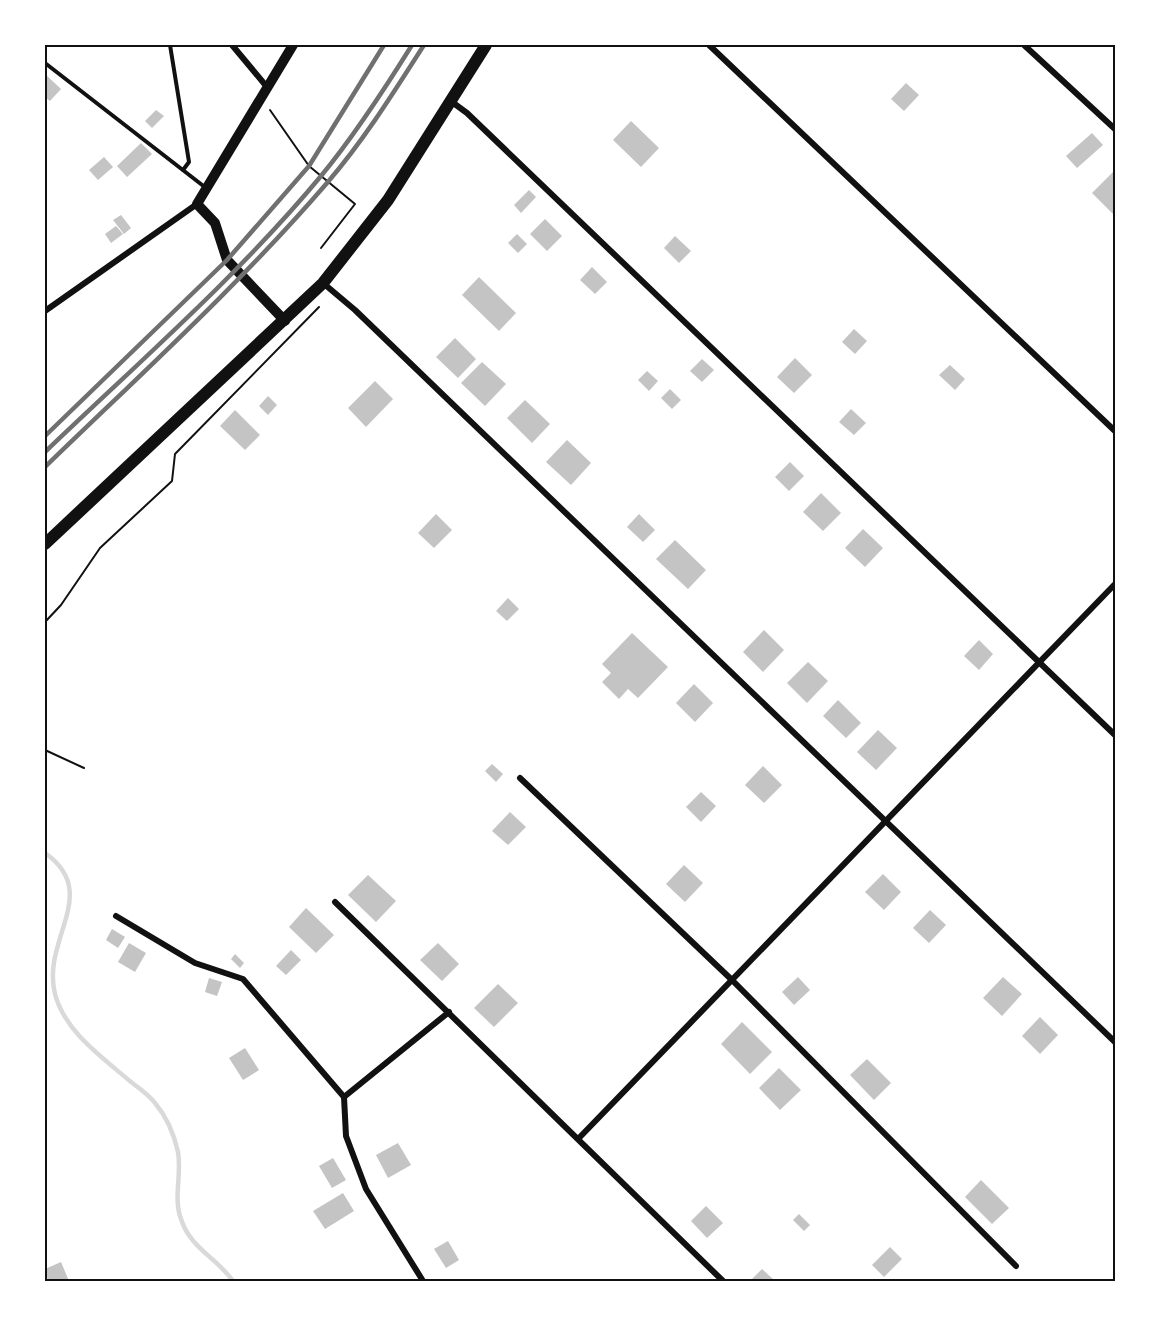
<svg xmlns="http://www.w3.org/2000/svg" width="1161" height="1326" viewBox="0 0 1161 1326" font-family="'IBM Plex Sans',sans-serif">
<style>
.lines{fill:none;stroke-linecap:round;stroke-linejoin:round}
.stream{stroke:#d9d9d9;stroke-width:4.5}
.building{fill:#c4c4c4}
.path{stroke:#111;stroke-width:2}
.service{stroke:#111;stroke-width:4}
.minor{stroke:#111;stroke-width:6}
.tertiary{stroke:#111;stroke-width:10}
.secondary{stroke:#111;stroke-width:12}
.rail{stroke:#707070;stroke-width:4.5}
.neatline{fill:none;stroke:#111;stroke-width:2}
</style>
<rect width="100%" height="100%" fill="#fff"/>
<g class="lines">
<path class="stream" d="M45 853C102 893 41 939 55 994 65 1032 102 1057 131 1082 139 1088 149 1095 155 1103 166 1116 174 1134 178 1152 182 1174 173 1198 181 1219 190 1248 217 1258 233 1281"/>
</g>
<g class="building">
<polygon points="45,74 61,89 50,101 45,97"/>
<polygon points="906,83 919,95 904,111 891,99"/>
<polygon points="156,110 164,116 152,128 145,121"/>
<polygon points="631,121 659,148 641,167 613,140"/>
<polygon points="1092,133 1103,145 1077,168 1066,156"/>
<polygon points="141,143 152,154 127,177 117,166"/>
<polygon points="104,157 113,167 98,180 89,170"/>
<polygon points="1116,169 1116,211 1113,214 1092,193"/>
<polygon points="529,190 536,197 521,213 514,205"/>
<polygon points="121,215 131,228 124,234 113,220"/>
<polygon points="545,219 562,236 547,251 530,234"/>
<polygon points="116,226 123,234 111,243 105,234"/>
<polygon points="517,234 527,244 518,253 508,243"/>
<polygon points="675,236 691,251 679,263 664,248"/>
<polygon points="592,267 607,282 595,294 580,280"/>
<polygon points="479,277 516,313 499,331 462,295"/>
<polygon points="854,329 867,341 855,354 842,342"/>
<polygon points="455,338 476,359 458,378 436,357"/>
<polygon points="795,358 812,375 794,393 777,377"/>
<polygon points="702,359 714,370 702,382 690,371"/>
<polygon points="482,362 506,384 485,406 461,383"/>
<polygon points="950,365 965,379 955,390 939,375"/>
<polygon points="647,371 658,381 649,391 638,380"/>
<polygon points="375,381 393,399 366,427 348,408"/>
<polygon points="670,389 681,400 672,409 661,398"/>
<polygon points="268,396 277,405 268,415 259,406"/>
<polygon points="525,400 550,424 532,443 507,418"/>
<polygon points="851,409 866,423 854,435 839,422"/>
<polygon points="235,410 260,435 245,450 220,426"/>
<polygon points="567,440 591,463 571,485 546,462"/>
<polygon points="790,462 804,476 789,491 775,477"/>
<polygon points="821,493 841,513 823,531 803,512"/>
<polygon points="436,514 452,530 434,548 418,533"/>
<polygon points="639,514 655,530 643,542 627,527"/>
<polygon points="863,529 883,548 865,567 845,548"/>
<polygon points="675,540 706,570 688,589 656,559"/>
<polygon points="508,598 519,609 507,621 496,611"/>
<polygon points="764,630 784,650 763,672 743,652"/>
<polygon points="632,633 668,667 638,698 628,689 619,699 602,682 611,673 602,664"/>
<polygon points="979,640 993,654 979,670 964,656"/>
<polygon points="808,662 828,681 807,703 787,683"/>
<polygon points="694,684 713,703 695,722 676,703"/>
<polygon points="838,700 861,723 846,738 823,716"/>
<polygon points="878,730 897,748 876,770 857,752"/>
<polygon points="492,764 503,774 496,782 485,771"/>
<polygon points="763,766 782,785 764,803 745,785"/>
<polygon points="701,792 716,806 701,822 686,807"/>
<polygon points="510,812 526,827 508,845 492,831"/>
<polygon points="684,865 703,883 685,902 666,884"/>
<polygon points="883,874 901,892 884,910 865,892"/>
<polygon points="368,875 396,901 376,922 348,895"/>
<polygon points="306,908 334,935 316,953 289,927"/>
<polygon points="930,910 946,925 929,943 913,928"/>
<polygon points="112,929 125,937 118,948 106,940"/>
<polygon points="129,943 146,953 135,972 118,962"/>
<polygon points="438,943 459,964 442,981 420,960"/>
<polygon points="291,950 301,960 286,975 276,966"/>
<polygon points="235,954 244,963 240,968 231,959"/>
<polygon points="798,977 810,990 794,1005 782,992"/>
<polygon points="1003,977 1022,994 1002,1016 983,998"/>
<polygon points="209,978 222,982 217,996 205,992"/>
<polygon points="498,984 518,1003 494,1027 474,1008"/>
<polygon points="1040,1017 1058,1035 1040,1054 1022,1036"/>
<polygon points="742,1022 772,1052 750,1074 721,1044"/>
<polygon points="245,1048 259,1070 243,1080 229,1058"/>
<polygon points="867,1059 891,1083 874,1100 850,1075"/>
<polygon points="779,1068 801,1090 780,1110 759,1088"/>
<polygon points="398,1143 411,1165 388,1178 376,1155"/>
<polygon points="333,1158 346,1180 332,1188 319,1166"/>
<polygon points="981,1180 1009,1208 992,1224 965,1197"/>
<polygon points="343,1193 354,1211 325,1229 313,1211"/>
<polygon points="706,1206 723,1223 707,1238 691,1221"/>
<polygon points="799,1214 810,1225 804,1231 793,1220"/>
<polygon points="448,1241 459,1260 446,1268 434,1249"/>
<polygon points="890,1247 902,1259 884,1277 872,1265"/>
<polygon points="61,1262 69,1281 48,1281 45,1269"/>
<polygon points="762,1269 773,1279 750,1281"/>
</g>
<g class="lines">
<g class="path">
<polyline points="270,110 309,166 355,204 321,248"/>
<polyline points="45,622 61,605 100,548 172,481 175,454 319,307"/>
<polyline points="45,750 84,768"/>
</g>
<g class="service">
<polyline points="170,45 189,162 183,170"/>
<polyline points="45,63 206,188"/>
</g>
<g class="minor">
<polyline points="232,45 267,87"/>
<polyline points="709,45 1116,432"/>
<polyline points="1024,45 1116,130"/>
<polyline points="452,102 467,113 1116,736"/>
<polyline points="323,283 355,310 1116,1043"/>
<polyline points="45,311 197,204"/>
<polyline points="520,778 732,980 1016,1266"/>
<polyline points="335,902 723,1281"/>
<polyline points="116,916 195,963 243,979 344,1097 346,1136 366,1189 423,1281"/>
<polyline points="344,1097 449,1012"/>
<polyline points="579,1138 1116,583"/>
</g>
<polyline class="tertiary" points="285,321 227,260 215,223 197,204 293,45"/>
<polyline class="secondary" points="45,544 323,283 388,200 486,45"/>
<g class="rail">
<polyline points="45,436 227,260 309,166 384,45"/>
<path d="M45 452C139 362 238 276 321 176 355 135 384 90 412 45"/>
<path d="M45 467C141 374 240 284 327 183 364 140 394 92 424 45"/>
</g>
</g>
<rect width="1161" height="1326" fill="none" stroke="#ffffff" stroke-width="93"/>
<rect x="46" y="46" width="1068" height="1234" class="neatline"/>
</svg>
